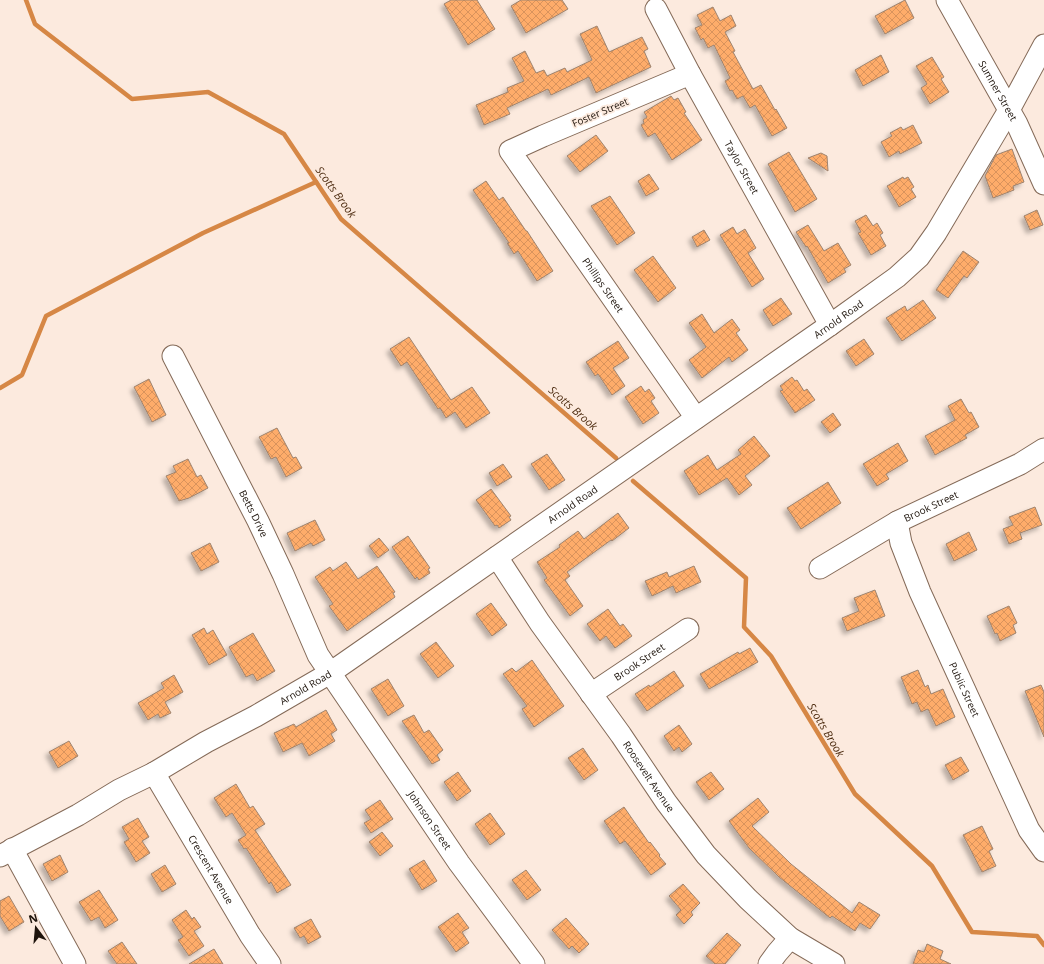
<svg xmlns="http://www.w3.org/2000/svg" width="1044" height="964" viewBox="0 0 1044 964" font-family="'Open Sans',sans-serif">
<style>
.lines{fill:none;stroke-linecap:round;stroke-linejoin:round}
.stream{stroke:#d68745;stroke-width:4.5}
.building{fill:url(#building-cross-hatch);stroke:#9d836f;filter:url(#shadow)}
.minor-casing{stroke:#846a58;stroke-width:23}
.minor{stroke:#fff;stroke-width:21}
.labels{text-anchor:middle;stroke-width:3.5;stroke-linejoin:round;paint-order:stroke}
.street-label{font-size:10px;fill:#1e140c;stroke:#fceade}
.water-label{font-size:11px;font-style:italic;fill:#4e2d11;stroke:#fceade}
</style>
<defs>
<pattern id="building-cross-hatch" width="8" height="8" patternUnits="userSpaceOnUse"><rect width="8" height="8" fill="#feac6a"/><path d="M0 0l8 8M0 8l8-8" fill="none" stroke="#d9935b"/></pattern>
<filter id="shadow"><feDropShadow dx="-3.5" dy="3.5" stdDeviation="2" flood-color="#0004"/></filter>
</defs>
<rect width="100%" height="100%" fill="#fceade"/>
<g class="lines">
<g class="stream">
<polyline points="26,0 35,24 132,99 208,92 284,134 341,219 616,458"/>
<polyline points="0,388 22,375 46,316 203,233 316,182"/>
<polyline points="633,481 746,578 744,627 771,656 855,794 932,866 972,932 1037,936 1044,945"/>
</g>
</g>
<g class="building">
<polygon points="451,0 477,0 495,29 468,45 444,4"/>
<polygon points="521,0 562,0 568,9 526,33 511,6"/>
<polygon points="905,0 914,18 885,34 875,16"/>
<polygon points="713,7 720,21 731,15 736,26 725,32 735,51 733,52 753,89 761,85 775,110 776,109 787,128 772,136 755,105 750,108 743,96 737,99 732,90 730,91 725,81 730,78 714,45 708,48 703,38 701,40 695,28 702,25 697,15"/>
<polygon points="597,26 609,52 642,37 648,49 644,51 651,67 596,93 589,77 551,95 548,89 507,108 510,114 484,125 476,105 508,92 507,88 524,81 512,58 525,51 536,73 544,70 547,76 565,68 567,72 592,60 580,34"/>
<polygon points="881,55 889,72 863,86 855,70"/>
<polygon points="932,57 944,77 941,79 949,92 930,104 921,88 927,84 916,66"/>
<polygon points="671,96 674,100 678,98 686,112 684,113 702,140 672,160 655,133 648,137 641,125 644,123 643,120 647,117 644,112"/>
<polygon points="913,125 922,143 900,154 899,151 889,157 881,142 892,136 890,133 901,127 903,130"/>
<polygon points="596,135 608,151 580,172 567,156"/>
<polygon points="1012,149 1024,182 1013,186 1014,190 993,198 985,176 996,155"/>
<polygon points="789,152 817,199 795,212 768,164"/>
<polygon points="821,153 827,156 828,171 808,158"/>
<polygon points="649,174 659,189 646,196 638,181"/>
<polygon points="903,177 904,179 908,177 914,187 911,189 916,197 899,207 887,186"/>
<polygon points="486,181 499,200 503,197 526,231 527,231 553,271 537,281 518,251 514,254 507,243 509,243 473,190"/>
<polygon points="610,196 635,233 617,245 591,206"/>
<polygon points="1037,210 1043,225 1030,230 1024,216"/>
<polygon points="866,215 873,226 877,223 883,233 880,235 886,246 871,255 858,233 861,232 855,221"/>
<polygon points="808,225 824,251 838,243 851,265 844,269 846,272 828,283 807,246 806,247 796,232"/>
<polygon points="733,227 737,234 745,229 756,248 748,253 764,279 752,287 720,235"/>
<polygon points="704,230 710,240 697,247 692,237"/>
<polygon points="963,251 979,262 967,278 964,276 948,298 936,290"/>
<polygon points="653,256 676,288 658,302 634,270"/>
<polygon points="781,298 792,314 773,326 763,310"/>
<polygon points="923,300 936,318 902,341 886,318 905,306 907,311"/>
<polygon points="702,314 714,333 732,319 740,330 736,333 748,350 732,362 729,357 702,378 689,360 706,347 689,323"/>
<polygon points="409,337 451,400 472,387 490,413 466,428 455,412 446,418 440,408 438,409 407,362 401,366 390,349"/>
<polygon points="864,339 874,354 856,366 846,351"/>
<polygon points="618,341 629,358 613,368 625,386 612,395 598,374 595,376 586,362"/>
<polygon points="792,377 795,381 797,380 804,391 807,389 815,400 795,413 780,391 783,390 780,386"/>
<polygon points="149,379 166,415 152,422 134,387"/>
<polygon points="641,386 645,392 649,389 655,398 651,401 659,413 643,424 625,397"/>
<polygon points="961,399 969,413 971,412 979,427 965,435 967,438 935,455 925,436 955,420 948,406"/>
<polygon points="833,413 841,425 830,433 821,422"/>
<polygon points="277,428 293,458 296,457 302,468 286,477 276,457 271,459 259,437"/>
<polygon points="754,436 770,456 745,476 752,485 739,495 727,478 699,495 684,471 708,455 717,470 741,454 738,450"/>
<polygon points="898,443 908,461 886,474 889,479 877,486 863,464"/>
<polygon points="547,454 565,480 549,490 531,464"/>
<polygon points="188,459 197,477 201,475 208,488 189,498 179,501 166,476 176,472 173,466"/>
<polygon points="503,464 512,477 497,486 489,473"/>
<polygon points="828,482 841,503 801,529 787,508"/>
<polygon points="491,489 511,516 509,517 511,520 499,528 497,525 495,526 476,500"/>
<polygon points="1035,507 1042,525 1020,533 1022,539 1009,544 1003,529 1013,525 1009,517"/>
<polygon points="618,513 629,528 612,541 611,540 567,572 570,576 565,580 583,606 570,616 544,580 547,578 537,562 560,547 559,545 578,531 584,539"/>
<polygon points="315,520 325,540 313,546 311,543 295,551 287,533"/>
<polygon points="969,532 977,550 954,561 946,544"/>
<polygon points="408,536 430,568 428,569 430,573 419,580 417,577 415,579 392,547"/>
<polygon points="379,538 389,550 378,558 369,546"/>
<polygon points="210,543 219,562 201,571 191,553"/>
<polygon points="346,562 358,579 377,566 395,592 393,593 395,597 347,631 329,606 333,604 315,577 330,567 333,571"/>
<polygon points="694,566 701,582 676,593 673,586 652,596 645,581 667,572 669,577"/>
<polygon points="875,590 885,616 847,631 842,618 859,611 854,598"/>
<polygon points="491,603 507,625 492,636 476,614"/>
<polygon points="1009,606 1017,623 1013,625 1016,633 1000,641 997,633 995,634 987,616"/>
<polygon points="608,609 620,626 623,624 632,636 615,648 606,636 600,641 587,624"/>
<polygon points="204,628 207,634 213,630 227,655 209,665 192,635"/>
<polygon points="253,633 275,671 257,681 253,674 246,677 229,647"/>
<polygon points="436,642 454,666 438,678 420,654"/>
<polygon points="750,648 758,662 709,689 700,674 738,652 739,654"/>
<polygon points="532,660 564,706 534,727 522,709 527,706 503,674 512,668 516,672"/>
<polygon points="918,670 925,687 928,685 931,694 943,689 955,717 936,726 928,709 921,712 917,702 912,704 901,677"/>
<polygon points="674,671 684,686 647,711 635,694 649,685 650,687"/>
<polygon points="174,675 183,692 165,702 171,713 160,718 158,714 148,720 138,703 164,688 161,683"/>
<polygon points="388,679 404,706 388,716 371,689"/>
<polygon points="1041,685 1044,692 1044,737 1025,691"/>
<polygon points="326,710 337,730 331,734 335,741 309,756 302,743 283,752 274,733 294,724 296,727"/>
<polygon points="414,715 424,733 429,730 443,750 437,755 440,760 432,764 402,721"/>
<polygon points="679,725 692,744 682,752 679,747 674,751 664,736"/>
<polygon points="69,741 78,756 58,768 49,752"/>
<polygon points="583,748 598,770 584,780 568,758"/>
<polygon points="961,757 969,771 953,780 945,765"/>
<polygon points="458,772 471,791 457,801 444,782"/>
<polygon points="711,772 724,789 709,800 696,782"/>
<polygon points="236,784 250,808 253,806 265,824 255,830 291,885 277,893 271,882 269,884 246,848 244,849 238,840 246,835 232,813 226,817 214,798"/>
<polygon points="758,798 769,812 752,826 791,864 852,913 859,902 880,915 870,929 860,923 855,931 832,916 830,918 779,877 749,848 729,821"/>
<polygon points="380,800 393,819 371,833 364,823 371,819 365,810"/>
<polygon points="624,807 649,843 650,842 660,855 659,856 666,864 651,875 625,841 620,844 604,821"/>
<polygon points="490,813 505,834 490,845 475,824"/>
<polygon points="138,818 149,837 142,841 150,853 136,862 124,842 129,839 122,827"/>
<polygon points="982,826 993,849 989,851 996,866 982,872 963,835"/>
<polygon points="382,832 393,846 380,856 369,842"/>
<polygon points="60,855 68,872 52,881 43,864"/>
<polygon points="424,860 437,881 422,890 409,869"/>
<polygon points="165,865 176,884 162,892 151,874"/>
<polygon points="526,870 541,890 527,900 512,880"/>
<polygon points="683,884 700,903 691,912 693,915 684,924 676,915 681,910 669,896"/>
<polygon points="99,890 118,920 105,928 99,917 91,921 79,902"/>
<polygon points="9,896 24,922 9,931 0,916 0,901"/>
<polygon points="186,910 192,919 194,917 201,927 194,931 204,946 189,956 178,940 183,937 172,920"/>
<polygon points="458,913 469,928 462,932 469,943 456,952 438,927"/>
<polygon points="566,918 589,944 579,953 572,946 569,949 552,930"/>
<polygon points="311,919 321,937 308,944 304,936 300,938 294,928"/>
<polygon points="727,933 741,945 725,964 715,964 706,956"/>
<polygon points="122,942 137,964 117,964 108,951"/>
<polygon points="927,944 943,951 940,959 951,964 913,964 918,950 924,952"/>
<polygon points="214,949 223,964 189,964"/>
</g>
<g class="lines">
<g class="minor-casing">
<g id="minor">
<path id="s1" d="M947 0 1017 124 1044 184"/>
<path id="s2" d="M656 9 690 74 830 325"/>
<path id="s3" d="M690 74 543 136 510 151 696 418"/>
<path id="s4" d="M173 356 258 521 283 574 318 655 459 863 534 964"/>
<path id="s5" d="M897 522 901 543 920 592 1029 830 1044 851"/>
<path id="s6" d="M497 557 540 623 621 735 666 802 706 855 748 899 790 938 834 964"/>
<path id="s7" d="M820 568 897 522 1020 464 1044 449"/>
<path id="s8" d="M591 694 688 629"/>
<path id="s9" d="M154 773 250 935 270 964"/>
<polyline points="12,849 75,964"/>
<path id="s10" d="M0 856 78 815 119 790 154 773 206 742 256 716 330 673 830 325 897 277 919 257 936 233 1009 110 1044 45"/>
<polyline points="769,964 777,953 790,938"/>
</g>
</g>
<use href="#minor" class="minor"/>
</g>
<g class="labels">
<g class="street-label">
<text dy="4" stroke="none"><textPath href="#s1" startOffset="104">Sumner Street</textPath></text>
<text transform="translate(600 112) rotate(-23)" y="4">Foster Street</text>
<text dy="4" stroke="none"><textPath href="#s2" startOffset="180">Taylor Street</textPath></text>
<text dy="4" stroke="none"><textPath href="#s3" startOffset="359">Phillips Street</textPath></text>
<text dy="4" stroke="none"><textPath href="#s10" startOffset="997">Arnold Road</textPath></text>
<text dy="4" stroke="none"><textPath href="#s10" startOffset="673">Arnold Road</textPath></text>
<text dy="4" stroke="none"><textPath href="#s7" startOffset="127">Brook Street</textPath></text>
<text dy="4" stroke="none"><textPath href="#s4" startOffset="177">Betts Drive</textPath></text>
<text dy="4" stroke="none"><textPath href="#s8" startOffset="58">Brook Street</textPath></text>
<text dy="4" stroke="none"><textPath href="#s10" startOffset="349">Arnold Road</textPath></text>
<text dy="4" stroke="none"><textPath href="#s5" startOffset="181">Public Street</textPath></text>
<text dy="4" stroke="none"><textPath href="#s6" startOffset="267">Roosevelt Avenue</textPath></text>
<text dy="4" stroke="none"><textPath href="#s4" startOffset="532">Johnson Street</textPath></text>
<text dy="4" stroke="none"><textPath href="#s9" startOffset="112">Crescent Avenue</textPath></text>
</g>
<g class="water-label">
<text transform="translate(336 192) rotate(54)" y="4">Scotts Brook</text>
<text transform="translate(573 408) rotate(41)" y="4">Scotts Brook</text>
<text transform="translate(826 730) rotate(59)" y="4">Scotts Brook</text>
</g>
</g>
<g transform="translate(36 928) rotate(344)" stroke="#fceade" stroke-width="3" paint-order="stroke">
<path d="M0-3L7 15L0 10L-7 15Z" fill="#1e140c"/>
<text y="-6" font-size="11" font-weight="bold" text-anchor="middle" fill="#1e140c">N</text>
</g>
</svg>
